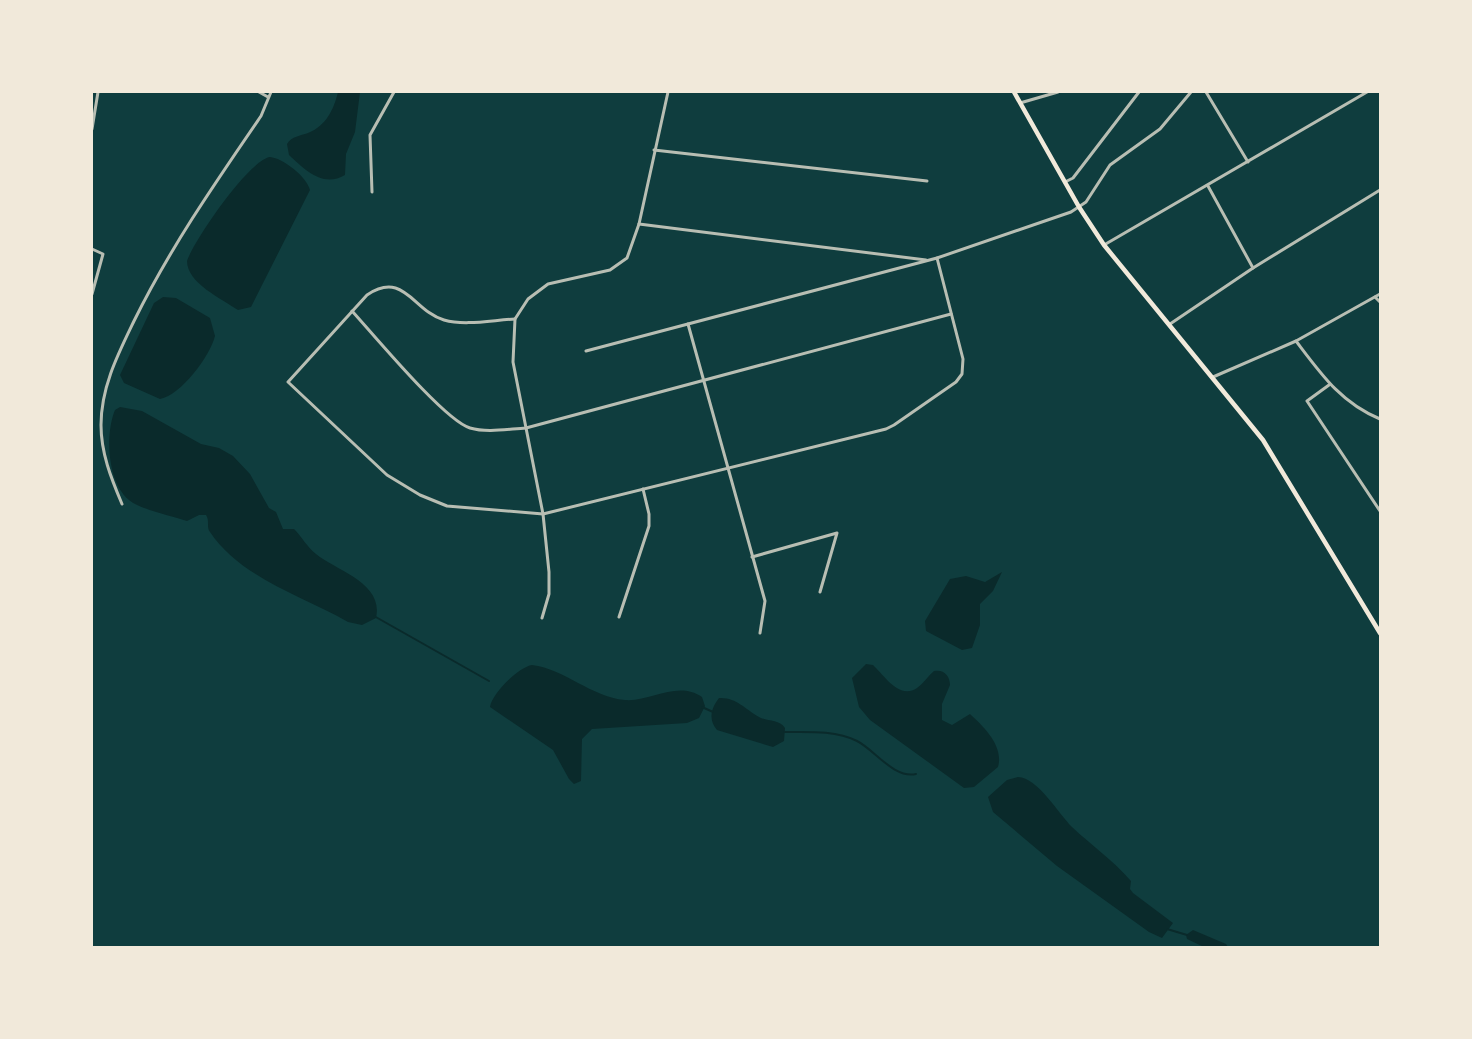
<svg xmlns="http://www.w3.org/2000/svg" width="1472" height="1039" viewBox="0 0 1472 1039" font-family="'Fira Sans',sans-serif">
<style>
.water{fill:#0a2a2b}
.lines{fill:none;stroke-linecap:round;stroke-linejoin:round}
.stream{stroke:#0a2a2b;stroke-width:2}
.minor{stroke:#b8beb3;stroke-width:3}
.secondary{stroke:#f1e9da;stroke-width:4.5}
</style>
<rect width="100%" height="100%" fill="#0f3d3e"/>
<g class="water">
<path d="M338 92H360L355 132 346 154 345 175C323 188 305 170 289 155L287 144C292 136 300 136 308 133 326 126 334 109 338 92Z"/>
<path d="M270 157C283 158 307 177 310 190L251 307 238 310C222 299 187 283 187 261 194 240 249 160 270 157Z"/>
<path d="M163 297 176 298 210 318 215 336C210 356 181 395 160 399L124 383 120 375 154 303Z"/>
<path d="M120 407 142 411 201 444 219 448 233 456 250 474 269 508 276 512 283 529H294C302 537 307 547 316 554 337 571 384 583 376 618L362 625 348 622C302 596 241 578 210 532 206 527 210 521 206 515H199L187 521C172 516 139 509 129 500 107 482 105 434 115 410Z"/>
<polygon points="1002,572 993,591 980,604 980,625 972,648 962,650 926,631 925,621 950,579 966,576 985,582"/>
<path d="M866 664 873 665C884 675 899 700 917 688 924 683 928 676 934 671 944 669 950 676 950 685L942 704V720L952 725 970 714C984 727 1004 746 998 767L974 787 964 788 870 720 859 707 852 678Z"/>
<path d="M532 665C565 669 591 697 625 700 651 702 677 680 702 697L705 706 699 718 687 723 592 729 582 739 581 781 574 784 569 779 553 750 490 707C492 693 519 667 532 665Z"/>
<path d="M719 698C736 697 745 709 759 717 768 722 779 719 785 728L784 741 773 747 717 730C708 720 711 708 719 698Z"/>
<path d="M1018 777C1038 778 1058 813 1072 827 1091 845 1113 860 1131 881L1130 889 1133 893 1173 923 1162 938 1149 932 1057 866 993 812 988 797 1007 780Z"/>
<polygon points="1193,930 1226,944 1228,947 1204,947 1187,939 1186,935"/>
</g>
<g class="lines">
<g class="stream">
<polyline points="374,616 489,681"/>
<polyline points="702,707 713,712"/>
<path d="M784 732C807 732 835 730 857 741 875 750 894 779 916 774"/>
<polyline points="1167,929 1187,935"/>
</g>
<g class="minor">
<polyline points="259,92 268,97"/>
<polyline points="1206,92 1248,162"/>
<polyline points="1020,103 1058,92"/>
<polyline points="92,129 98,92"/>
<polyline points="654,150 927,181"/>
<polyline points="1065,182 1073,178 1139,92"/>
<polyline points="1208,186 1253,268"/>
<polyline points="372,192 370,135 394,92"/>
<polyline points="639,224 926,260"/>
<polyline points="1104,245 1367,92"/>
<polyline points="92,249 103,254 92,294"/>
<polyline points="1375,297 1380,302"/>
<path d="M352 311C373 334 445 421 470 428 487 433 508 429 526 428L951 314"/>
<path d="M515 319C493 320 465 326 444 320 413 311 404 270 367 295L288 382 387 475 420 495 447 506 543 514 886 429 894 425 956 382 962 374 963 359 937 258"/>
<polyline points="688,324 765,601 760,633"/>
<polyline points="1170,324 1253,268 1380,190"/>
<path d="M1296 341C1321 374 1341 403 1380 419"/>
<polyline points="586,351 937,258 1071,212 1086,202 1110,165 1160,129 1191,92"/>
<polyline points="1213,377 1296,341 1380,294"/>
<polyline points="1329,385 1307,401 1380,511"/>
<path d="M122 504C111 478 101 453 101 425 101 387 118 354 134 321 170 248 215 183 261 116L271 92"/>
<polyline points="752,557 837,533 820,592"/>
<polyline points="619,617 649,526 649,514 643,489"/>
<polyline points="542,618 549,594 549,572 543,514 513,362 515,319 528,299 548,284 610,270 627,258 639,224 668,92"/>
</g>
<polyline class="secondary" points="1014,92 1079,207 1104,245 1263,440 1380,633"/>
</g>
<rect width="1472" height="1039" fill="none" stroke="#f1e9da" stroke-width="186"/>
</svg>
